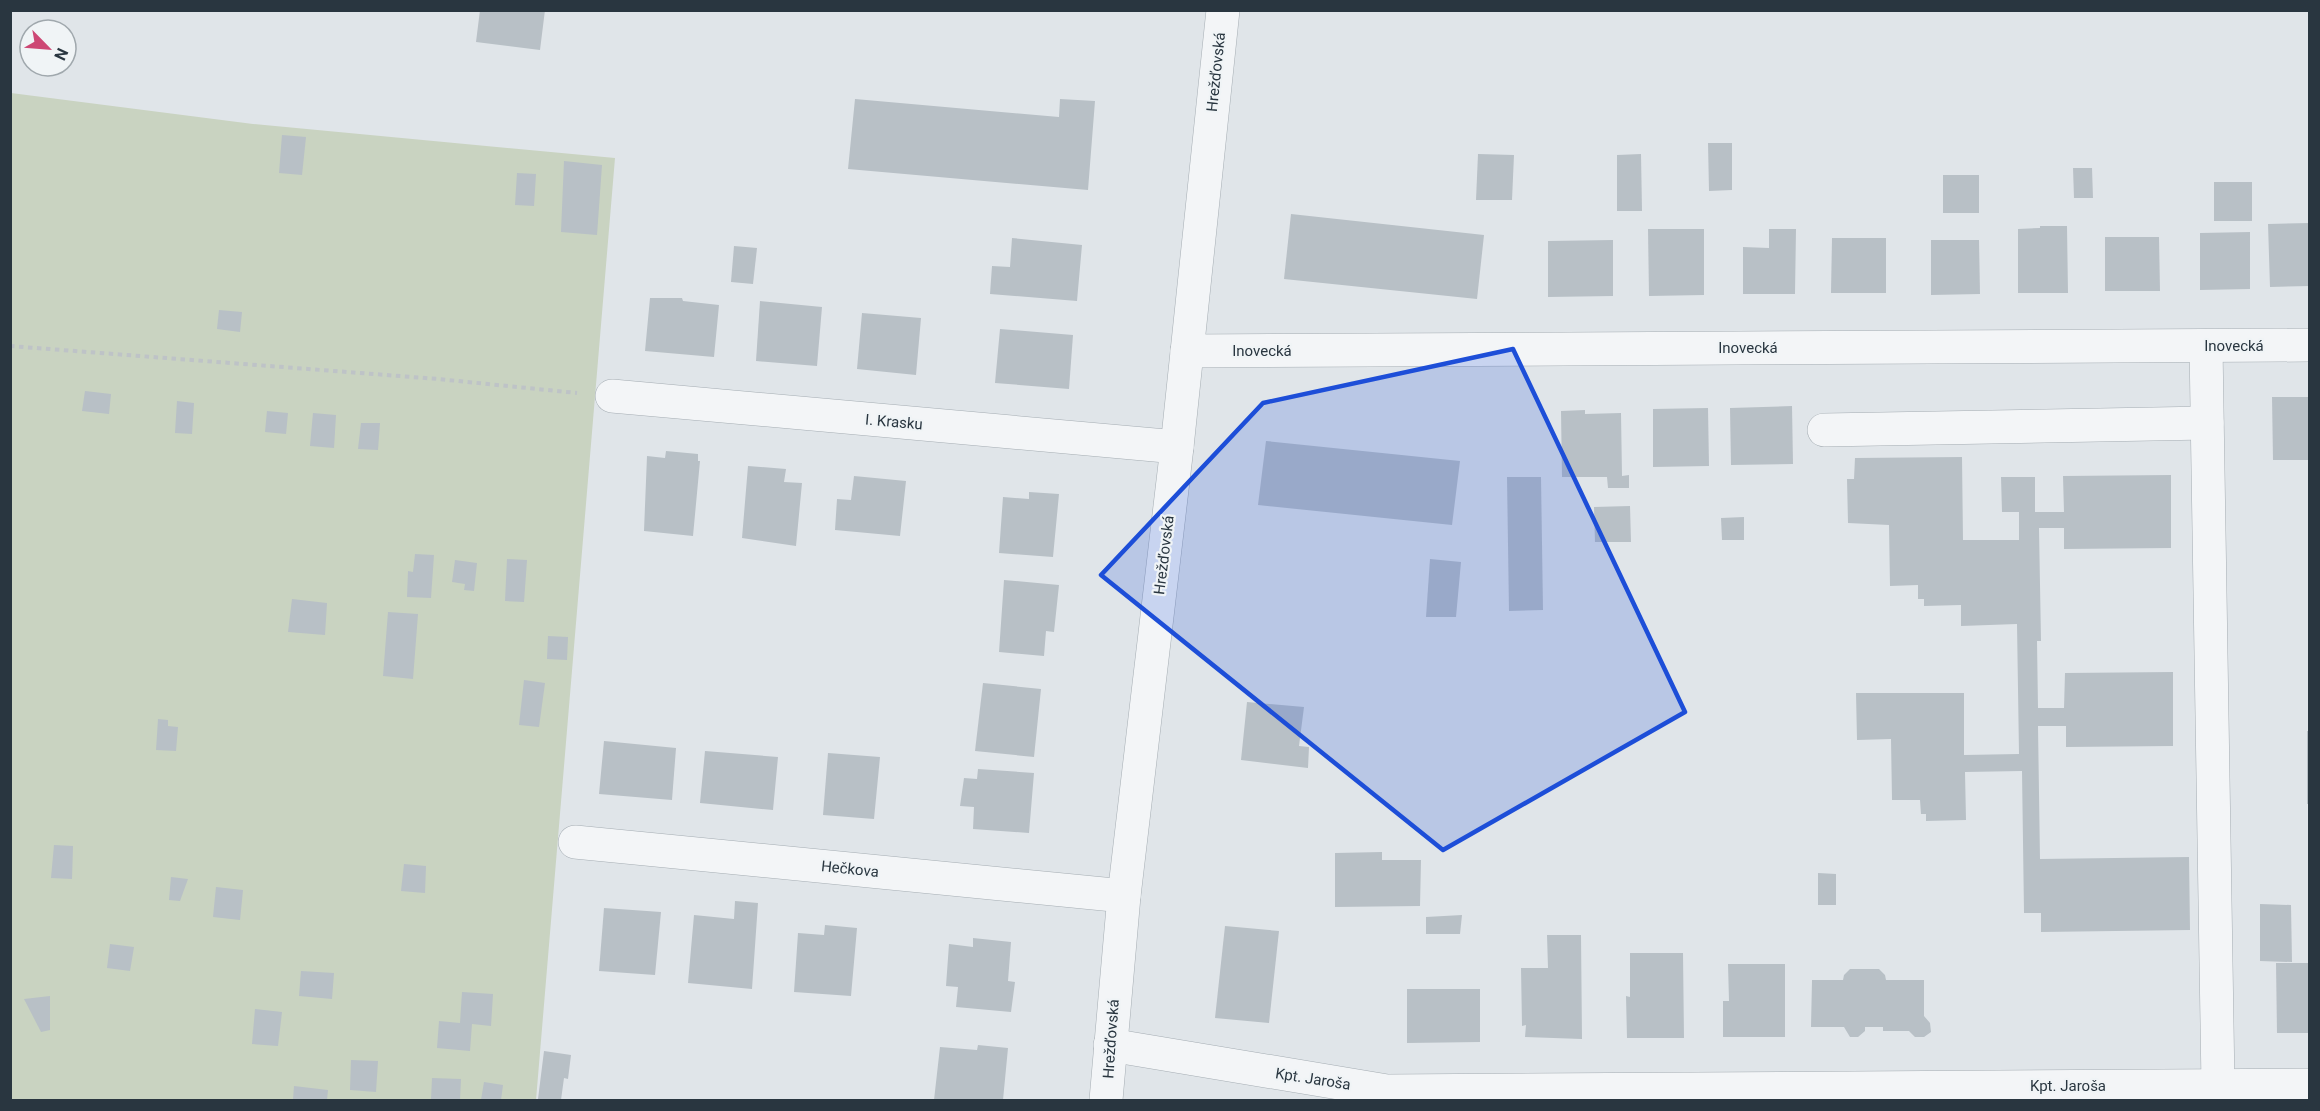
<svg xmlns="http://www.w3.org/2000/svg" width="2320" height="1111" viewBox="0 0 2320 1111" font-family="Roboto,sans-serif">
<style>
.green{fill:#c9d3c1}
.building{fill:#b8c0c6}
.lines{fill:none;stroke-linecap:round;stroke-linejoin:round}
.minor-casing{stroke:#a5adb3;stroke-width:34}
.path{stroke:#bec3c7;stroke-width:4;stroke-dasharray:4.5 4.5;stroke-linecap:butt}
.minor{stroke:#f3f5f7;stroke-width:33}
.marked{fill:#1d4ed8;fill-opacity:0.2;stroke:#1d4ed8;stroke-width:4.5;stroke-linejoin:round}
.labels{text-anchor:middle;stroke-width:4.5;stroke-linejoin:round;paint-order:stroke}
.street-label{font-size:15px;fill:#293640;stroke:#f0f4f6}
</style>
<rect width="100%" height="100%" fill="#e0e5e9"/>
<polygon class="green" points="11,93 253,124 615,158 536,1100 11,1100"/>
<g class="building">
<polygon points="480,10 545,10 540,50 476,42"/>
<polygon points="855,99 1059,117 1060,99 1095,101 1088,190 848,169"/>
<polygon points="282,135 306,137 302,175 279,173"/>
<polygon points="1708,143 1732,143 1732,190 1709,191"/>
<polygon points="1478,154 1514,155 1512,200 1476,200"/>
<polygon points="1641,154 1642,211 1617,211 1617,155"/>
<polygon points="564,161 602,165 597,235 561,232"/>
<polygon points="2073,168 2092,168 2093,198 2074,198"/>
<polygon points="517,173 536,174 534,206 515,205"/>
<rect x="1943" y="175" width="36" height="38"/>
<rect x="2214" y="182" width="38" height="39"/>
<polygon points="1291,214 1484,235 1477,299 1284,279"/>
<polygon points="2310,223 2310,286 2270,287 2268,224"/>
<polygon points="2040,226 2067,226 2068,293 2018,293 2018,229 2040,228"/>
<polygon points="1648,229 1704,229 1704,295 1649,296"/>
<polygon points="1769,229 1796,229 1795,294 1743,294 1743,247 1769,248"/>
<polygon points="2250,232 2250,289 2200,290 2200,233"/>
<polygon points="2105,237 2159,237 2160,291 2105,291"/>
<polygon points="1012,238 1082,245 1077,301 990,294 992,266 1010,267"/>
<polygon points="1832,238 1886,238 1886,293 1831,293"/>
<polygon points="1613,240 1613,296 1548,297 1548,241"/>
<polygon points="1931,240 1979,240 1980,294 1931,295"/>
<polygon points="734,246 757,248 753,284 731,282"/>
<polygon points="650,298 682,298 683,301 719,305 714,357 645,351"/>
<polygon points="760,301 822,307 817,366 756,361"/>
<polygon points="219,310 242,312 240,332 217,329"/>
<polygon points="862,313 921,318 916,375 857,369"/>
<polygon points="1000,329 1073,335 1069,389 995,383"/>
<polygon points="85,391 111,394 109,414 82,411"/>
<polygon points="2272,397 2310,397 2310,460 2273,460"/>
<polygon points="177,401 194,403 192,434 175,433"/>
<polygon points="1792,406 1793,464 1731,465 1730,408"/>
<polygon points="1708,408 1709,466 1653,467 1653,409"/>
<polygon points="1585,410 1585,414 1621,413 1622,476 1629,475 1629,488 1608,488 1607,477 1562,477 1561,411"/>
<polygon points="267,411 288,413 286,434 265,432"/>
<polygon points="313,413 336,415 334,448 310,446"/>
<polygon points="361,423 380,423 378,450 358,449"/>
<polygon points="1266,441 1460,461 1452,525 1258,505"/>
<polygon points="666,451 698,454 698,461 700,461 693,536 644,531 647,456 665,458"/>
<polygon points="1962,457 1963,540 2019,540 2019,512 2002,512 2001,477 2035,477 2035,512 2064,512 2063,476 2171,475 2171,548 2064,549 2064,528 2039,528 2041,641 2037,641 2038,708 2064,708 2065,673 2173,672 2173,746 2066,747 2066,726 2038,726 2040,859 2189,857 2190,930 2041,932 2041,913 2024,913 2022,771 1965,772 1966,820 1926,821 1926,814 1921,814 1920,800 1892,800 1891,739 1857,740 1856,693 1964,693 1964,755 2019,754 2017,624 1961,626 1961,605 1924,606 1924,599 1918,599 1918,585 1890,586 1889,525 1848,523 1847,479 1854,479 1855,458"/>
<polygon points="748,466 786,469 784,482 802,483 796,546 742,538"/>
<polygon points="854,476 906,481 900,536 835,530 837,499 851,500"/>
<polygon points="1507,477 1541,477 1543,610 1509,611"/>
<polygon points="1029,492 1059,494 1053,557 999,553 1003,497 1029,499"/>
<polygon points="1630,506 1631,542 1595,542 1594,507"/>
<polygon points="1744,517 1744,540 1722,540 1721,518"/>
<polygon points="415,554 434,555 431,598 407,597 408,571 413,572"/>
<polygon points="507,559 527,560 524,602 505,601"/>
<polygon points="1430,559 1461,562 1456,617 1426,617"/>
<polygon points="455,560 477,563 474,591 464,590 465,584 452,582"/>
<polygon points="1004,580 1059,585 1054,632 1046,631 1044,656 999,652"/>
<polygon points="292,599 327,603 325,635 288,632"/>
<polygon points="388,612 418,614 413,679 383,676"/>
<polygon points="548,636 568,637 567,660 547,659"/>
<polygon points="524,680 545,683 539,727 519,725"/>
<polygon points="983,683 1041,689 1034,757 975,751"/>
<polygon points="1247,702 1304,707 1299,746 1309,747 1308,768 1241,760"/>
<polygon points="158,719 168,720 168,726 178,727 176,751 156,750"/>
<rect x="2307" y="731" width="3" height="73"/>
<polygon points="604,741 676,748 672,800 599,794"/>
<polygon points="705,751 778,757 773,810 700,803"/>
<polygon points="828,753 880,757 874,819 823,815"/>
<polygon points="978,769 1034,773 1029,833 973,829 974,807 960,806 964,778 977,779"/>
<polygon points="54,845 73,846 72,879 51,878"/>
<polygon points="1382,852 1382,860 1421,860 1420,906 1335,907 1335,853"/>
<polygon points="404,864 426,866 425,893 401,891"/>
<polygon points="1818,873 1836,874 1836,905 1818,905"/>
<polygon points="171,877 188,879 180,901 169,900"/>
<polygon points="216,887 243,890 240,920 213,917"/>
<polygon points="735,901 758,903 752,989 688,983 694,915 734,919"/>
<polygon points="2260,904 2291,905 2292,962 2260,961"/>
<polygon points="604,908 661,912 655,975 599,971"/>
<polygon points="1462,915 1460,934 1426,934 1426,917"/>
<polygon points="825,925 857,928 851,996 794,992 798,933 824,935"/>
<polygon points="1225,926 1279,931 1269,1023 1215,1018"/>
<polygon points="1547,935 1581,935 1582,1039 1525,1037 1526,1025 1522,1026 1521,968 1548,968"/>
<polygon points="973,938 1011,942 1008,981 1015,982 1011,1012 956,1007 958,987 946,986 949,944 973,947"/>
<polygon points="110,944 134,947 130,971 107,968"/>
<polygon points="1630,953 1683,953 1684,1038 1627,1038 1626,996 1630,997"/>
<polygon points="2276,963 2310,963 2310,1033 2277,1033"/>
<polygon points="1728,964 1785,964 1785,1037 1723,1037 1723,1001 1729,1001"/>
<polygon points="1850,969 1879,969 1885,975 1886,980 1924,980 1924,1016 1930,1023 1931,1032 1924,1037 1915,1037 1909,1031 1883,1031 1883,1027 1865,1027 1865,1031 1858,1037 1850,1037 1844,1027 1811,1027 1812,980 1843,980 1844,975"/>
<polygon points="301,971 334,973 332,999 299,996"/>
<polygon points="1407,989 1480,989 1480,1042 1407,1043"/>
<polygon points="462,992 493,994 491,1026 472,1024 470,1051 437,1048 439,1021 460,1023"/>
<polygon points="50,996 50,1030 41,1032 24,999"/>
<polygon points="255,1009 282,1012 278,1046 252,1044"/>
<polygon points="978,1045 1008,1048 1003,1100 934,1100 940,1047 977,1050"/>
<polygon points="544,1051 571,1055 568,1079 564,1078 561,1100 538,1099"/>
<polygon points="351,1060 378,1061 376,1092 350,1090"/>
<polygon points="432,1078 461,1079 460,1100 431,1100"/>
<polygon points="484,1082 503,1085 501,1100 481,1100"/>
<polygon points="294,1086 328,1090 327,1100 293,1100"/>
</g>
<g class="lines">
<g class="minor-casing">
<g id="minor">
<polyline points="2206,346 2218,1085"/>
<polyline points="1187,351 2310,345"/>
<polyline points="612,396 1177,447"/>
<polyline points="1824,430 2207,423"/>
<polyline points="575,842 1124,896"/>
<polyline points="1110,1045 1387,1091 2310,1085"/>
<polyline points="1106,1100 1124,896 1177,447 1223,10"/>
</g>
</g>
<polyline class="path" points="10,346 438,379 577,393"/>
<use href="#minor" class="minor"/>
</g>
<path class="marked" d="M1513 349 1685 712 1443 850 1101 575 1263 403Z"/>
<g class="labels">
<g class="street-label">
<text transform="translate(1216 72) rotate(-84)" y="5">Hrežďovská</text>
<text x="2234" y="351">Inovecká</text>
<text x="1748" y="353">Inovecká</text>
<text x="1262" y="356">Inovecká</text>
<text transform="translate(894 422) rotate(5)" y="5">I. Krasku</text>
<text transform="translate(1164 555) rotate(-83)" y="5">Hrežďovská</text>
<text transform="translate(850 869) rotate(6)" y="5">Hečkova</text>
<text transform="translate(1111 1039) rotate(-86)" y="5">Hrežďovská</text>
<text transform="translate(1313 1079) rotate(9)" y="5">Kpt. Jaroša</text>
<text x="2068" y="1091">Kpt. Jaroša</text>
</g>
</g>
<rect width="2320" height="1111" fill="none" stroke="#293640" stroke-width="24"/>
<g transform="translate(48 48) rotate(115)"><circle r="28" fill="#f0f4f6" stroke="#a0a8ad" stroke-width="1.5"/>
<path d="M0-4.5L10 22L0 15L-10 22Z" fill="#cd4774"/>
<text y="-9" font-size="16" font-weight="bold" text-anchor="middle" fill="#293640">N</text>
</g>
</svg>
